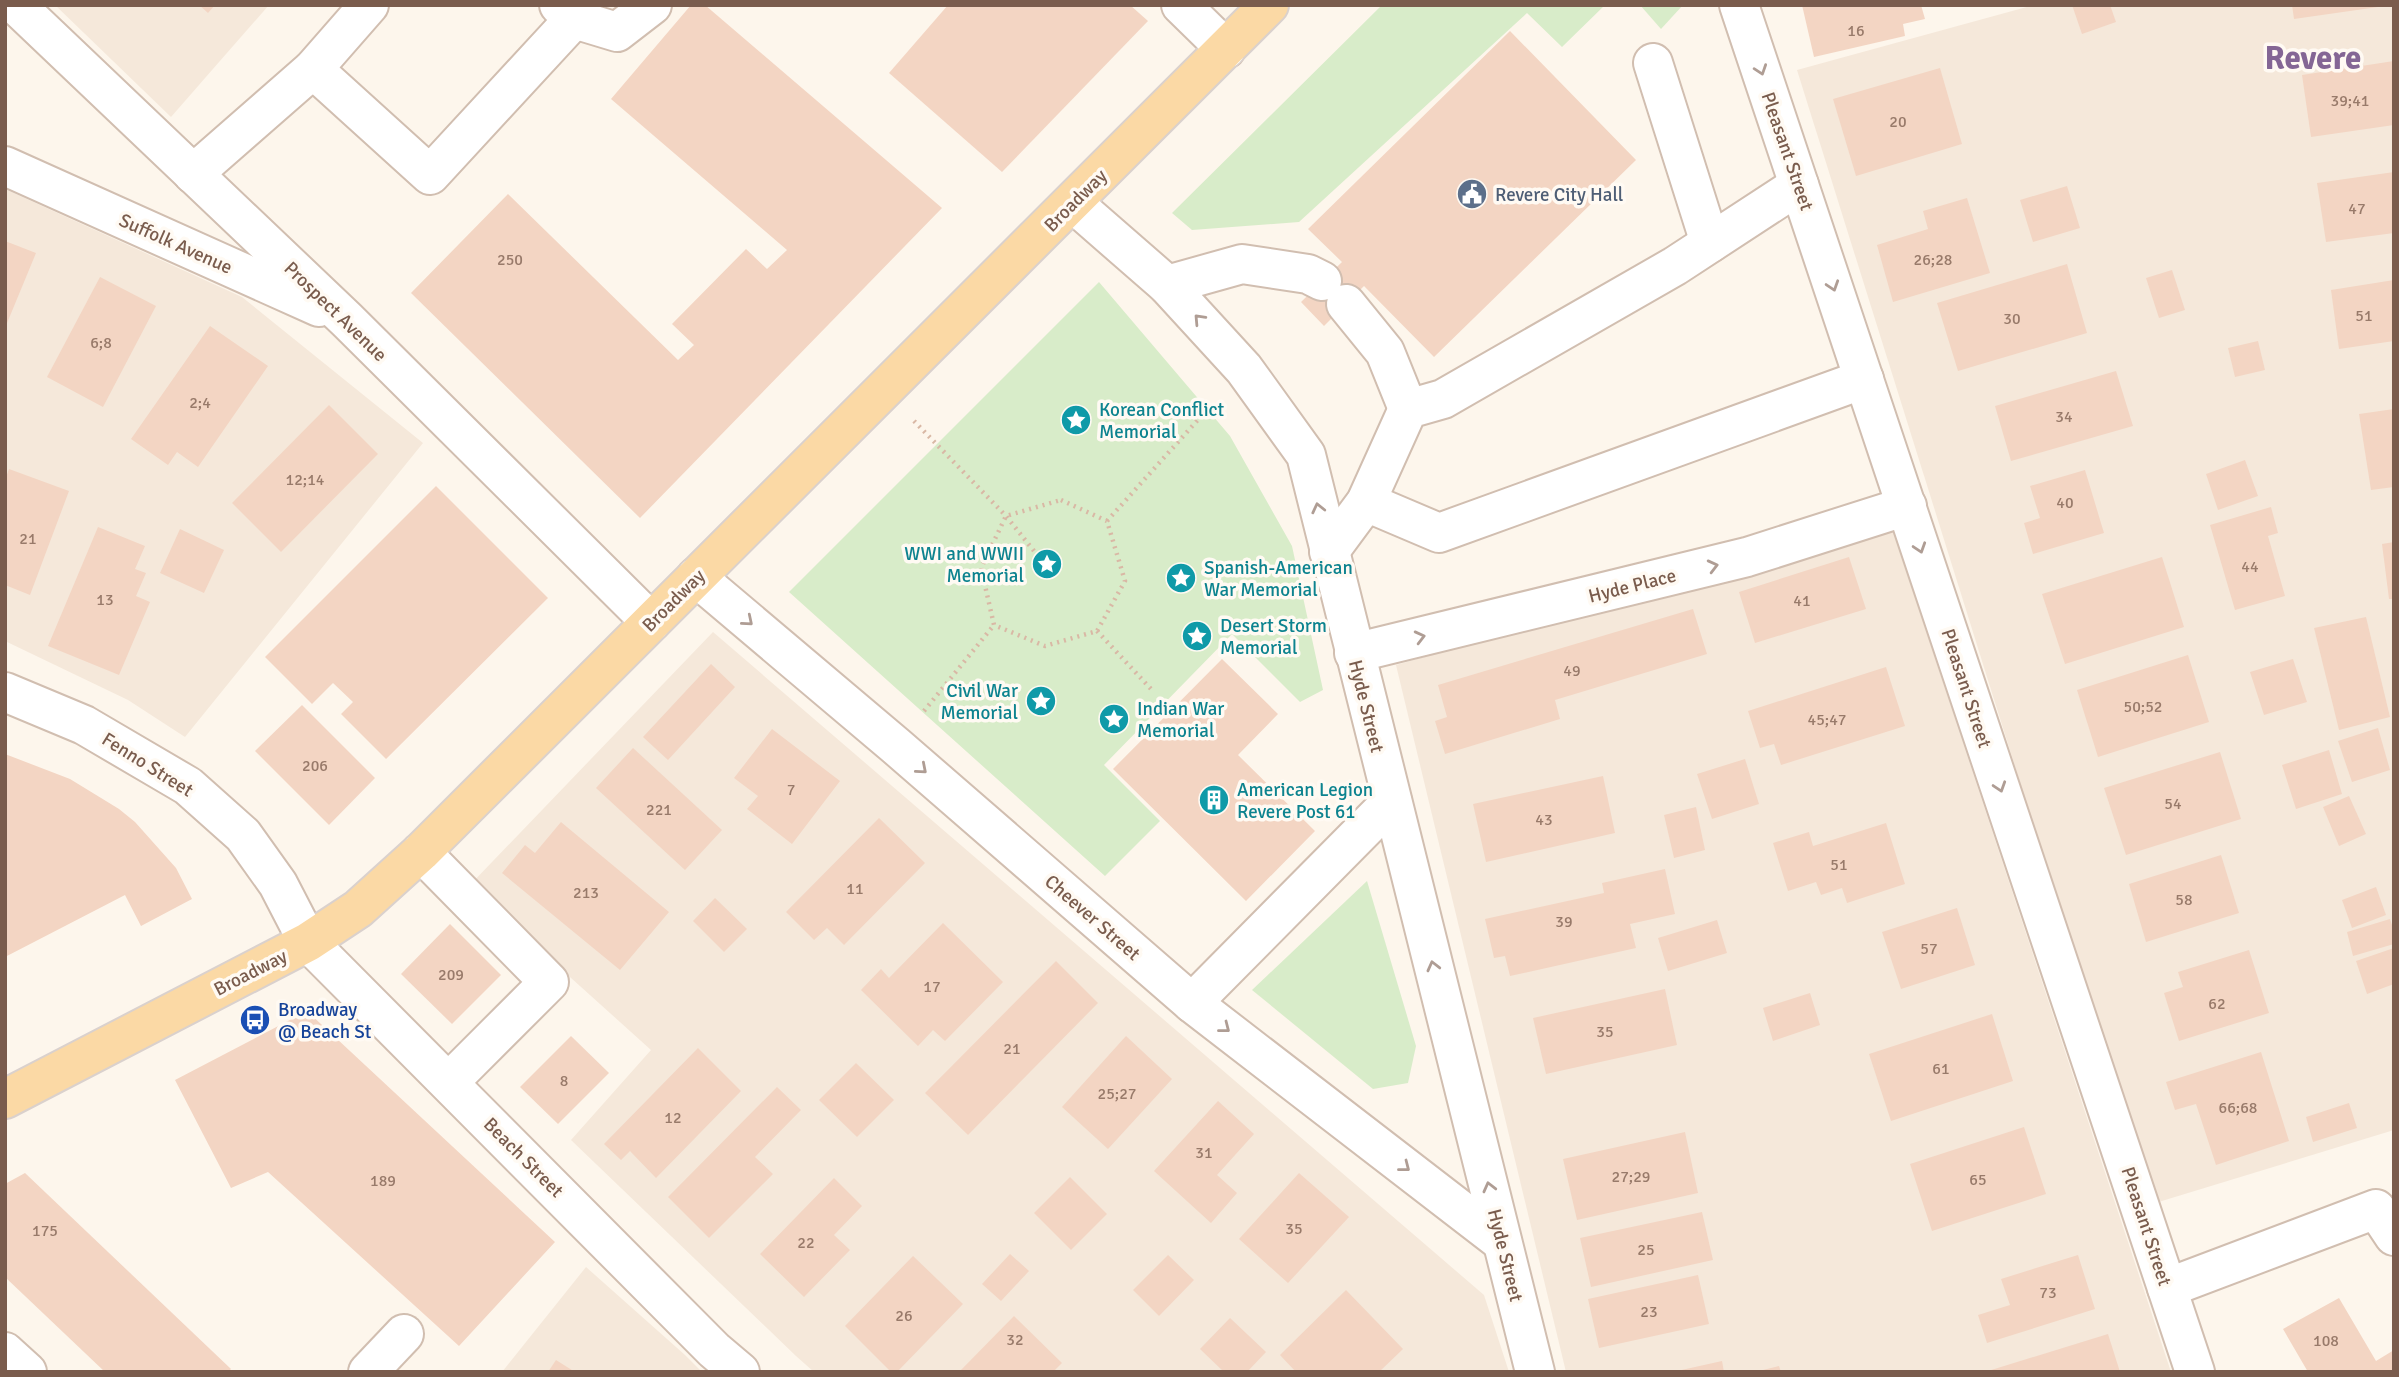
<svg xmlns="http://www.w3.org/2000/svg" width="2399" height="1377" viewBox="0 0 2399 1377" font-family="Signika,sans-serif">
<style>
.residential{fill:#f5e8da}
.green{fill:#d8ecc9}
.building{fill:#f3d5c3}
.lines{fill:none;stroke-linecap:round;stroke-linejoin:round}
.minor-casing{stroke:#d1beb0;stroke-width:42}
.major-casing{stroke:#dad1cd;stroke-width:42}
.path{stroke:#d9b8a5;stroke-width:4.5;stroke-dasharray:2 5;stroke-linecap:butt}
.minor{stroke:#fff;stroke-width:38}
.major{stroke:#fbd9a5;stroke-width:38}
.oneway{stroke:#af9d94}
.labels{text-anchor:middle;stroke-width:7;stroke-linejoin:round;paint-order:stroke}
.number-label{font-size:16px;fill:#987a6a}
.street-label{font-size:19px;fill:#7a5c4d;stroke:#fffaf3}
.service-label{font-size:19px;fill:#4e5e75;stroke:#fffaf3;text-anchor:start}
.culture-label{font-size:19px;fill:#0d838f;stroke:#fffaf3;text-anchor:start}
.transit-label{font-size:19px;fill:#164399;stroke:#fffaf3;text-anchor:start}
.town-label{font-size:33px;font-weight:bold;fill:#846695;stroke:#fffaf3}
</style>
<rect width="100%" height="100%" fill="#fdf6ec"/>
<g class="residential">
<polygon points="55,5 269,5 171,117"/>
<polygon points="2034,5 2394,5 2394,1130 2152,1204 1797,70"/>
<polygon points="5,189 242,297 423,443 185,737 128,700 5,641"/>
<polygon points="1891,525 2171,1372 1566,1372 1396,665"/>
<polygon points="713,632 1484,1295 1509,1372 814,1372 796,1356 571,1140 651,1050 469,886"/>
<polygon points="586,1267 685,1355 702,1372 502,1372"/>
</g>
<g class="green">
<polygon points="1382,5 1605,5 1562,47 1527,13 1299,222 1192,230 1172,213"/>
<polygon points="1640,5 1683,5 1661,29"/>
<polygon points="1099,282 1230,436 1292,546 1323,690 1300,702 1232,634 1104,765 1160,821 1105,876 789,592"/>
<polygon points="1367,881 1416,1046 1408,1083 1373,1089 1252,990"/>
</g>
<g class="building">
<polygon points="199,5 215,5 208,13"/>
<polygon points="691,5 705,5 942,208 640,518 411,293 508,194 678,360 694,345 672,324 746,249 767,269 787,250 611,99"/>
<polygon points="948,5 1130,5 1148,21 1002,172 889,73"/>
<polygon points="1802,5 1921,5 1925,19 1903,24 1905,36 1814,57"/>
<polygon points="2072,5 2110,5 2116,22 2082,34"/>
<polygon points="2292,5 2378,5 2378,7 2294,19"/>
<polygon points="1510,31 1636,160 1434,357 1364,286 1324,326 1301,302 1342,262 1308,229"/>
<polygon points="2394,61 2394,125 2311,137 2302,75"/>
<polygon points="1940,68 1962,144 1856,176 1833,99"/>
<polygon points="2394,172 2394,233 2326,242 2317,183"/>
<polygon points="2067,186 2080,228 2033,242 2020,200"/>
<polygon points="1967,198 1990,273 1893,302 1877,245 1928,229 1923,211"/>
<polygon points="5,241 36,253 5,328"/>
<polygon points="2067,264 2087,333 1958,371 1937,303"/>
<polygon points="2172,270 2185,310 2159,318 2146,278"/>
<polygon points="100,277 156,306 103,407 47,377"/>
<polygon points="2394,280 2394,341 2339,349 2331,290"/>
<polygon points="210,326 268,366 198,467 177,452 168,465 131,439"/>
<polygon points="2258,341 2265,370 2235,377 2228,348"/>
<polygon points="2116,371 2133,426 2011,461 1995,406"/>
<polygon points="329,405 378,454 281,552 232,503"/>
<polygon points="2394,409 2394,487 2371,490 2359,414"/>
<polygon points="2245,460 2258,496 2218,510 2206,474"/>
<polygon points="9,469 69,491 30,595 5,585 5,480"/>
<polygon points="2085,470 2104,533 2033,554 2024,523 2040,518 2030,486"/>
<polygon points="436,486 548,598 386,759 341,714 353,702 333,683 312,704 265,657"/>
<polygon points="2271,507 2278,533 2268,536 2285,596 2235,610 2210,525"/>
<polygon points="98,527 145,546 135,569 146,573 136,596 150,602 119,675 48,646"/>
<polygon points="180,529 224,550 204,593 160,573"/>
<polygon points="2394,542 2394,599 2389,599 2382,544"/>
<polygon points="1849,557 1866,609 1755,643 1739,592"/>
<polygon points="2162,557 2184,627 2065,664 2042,594"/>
<polygon points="1693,609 1707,654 1555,700 1560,719 1445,754 1435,721 1447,717 1438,685"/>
<polygon points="2366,617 2390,717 2339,730 2314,628"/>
<polygon points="2188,655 2209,722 2098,757 2077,690"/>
<polygon points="1222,659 1278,714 1238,755 1315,831 1246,901 1113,769"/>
<polygon points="2293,659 2307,702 2264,715 2250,672"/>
<polygon points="711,664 735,687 668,760 643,737"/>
<polygon points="1886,667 1905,726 1781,765 1774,744 1760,748 1748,711"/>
<polygon points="302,705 375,778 329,825 255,751"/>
<polygon points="2378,728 2390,770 2352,782 2338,741"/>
<polygon points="772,729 840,781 792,844 747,809 758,796 734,778"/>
<polygon points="633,748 722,830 685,870 596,788"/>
<polygon points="2329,750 2342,794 2296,809 2282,765"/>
<polygon points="2220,752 2241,819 2126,855 2104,788"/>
<polygon points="5,754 70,779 119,809 135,822 176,868 192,899 141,926 125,895 5,957"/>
<polygon points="1745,759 1759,804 1712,819 1697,774"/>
<polygon points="1603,776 1615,833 1486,862 1473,804"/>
<polygon points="2349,796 2366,834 2339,846 2323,807"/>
<polygon points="1696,807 1705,850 1674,858 1664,815"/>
<polygon points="879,818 925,863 844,945 827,928 814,940 786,912"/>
<polygon points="561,822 669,912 620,970 502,873 525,845 535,853"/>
<polygon points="1886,823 1905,884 1847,903 1842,888 1821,895 1816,882 1788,891 1773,843 1809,832 1813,846"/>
<polygon points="2221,855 2239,913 2146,942 2129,884"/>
<polygon points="1665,869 1675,914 1630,924 1636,948 1510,976 1505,956 1494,958 1485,919 1604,893 1602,883"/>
<polygon points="2376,887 2386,915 2352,928 2342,900"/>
<polygon points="715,898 747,929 724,952 693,921"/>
<polygon points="1957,908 1975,965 1901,989 1882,932"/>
<polygon points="2390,919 2394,931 2394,944 2353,956 2347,932"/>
<polygon points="1717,920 1727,953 1668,971 1658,938"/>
<polygon points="943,923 1003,982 945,1041 933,1030 918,1046 861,990 881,969 889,978"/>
<polygon points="450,924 501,975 452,1024 401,974"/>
<polygon points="2394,948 2394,984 2367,994 2356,961"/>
<polygon points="2249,950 2269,1013 2179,1041 2164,993 2183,987 2178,972"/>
<polygon points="1056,961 1098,1003 968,1135 925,1093"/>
<polygon points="1665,989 1677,1045 1546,1074 1533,1018"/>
<polygon points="1810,993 1820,1025 1773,1041 1763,1008"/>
<polygon points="307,1011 555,1242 459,1346 268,1172 231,1188 175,1080"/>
<polygon points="1992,1014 2013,1081 1891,1121 1869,1054"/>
<polygon points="571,1036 609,1073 558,1124 520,1087"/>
<polygon points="1126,1036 1172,1079 1108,1149 1062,1107"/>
<polygon points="698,1048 741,1091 656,1178 630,1151 621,1160 604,1144"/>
<polygon points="2261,1052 2289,1141 2216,1165 2196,1104 2175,1110 2166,1082"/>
<polygon points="856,1063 894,1100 857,1137 819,1100"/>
<polygon points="777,1087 801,1110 755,1157 773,1174 709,1238 668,1197"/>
<polygon points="1218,1101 1254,1134 1217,1175 1237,1193 1211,1223 1154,1171"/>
<polygon points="2349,1103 2357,1128 2313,1142 2306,1117"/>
<polygon points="2024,1127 2046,1194 1932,1231 1910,1164"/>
<polygon points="1685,1132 1698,1193 1577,1220 1563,1159"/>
<polygon points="25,1173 231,1369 228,1372 105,1372 5,1277 5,1184"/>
<polygon points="1299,1173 1349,1217 1288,1283 1239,1239"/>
<polygon points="1070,1177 1107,1214 1071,1250 1034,1213"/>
<polygon points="834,1178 862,1206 834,1235 850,1250 804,1297 760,1254"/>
<polygon points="1702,1212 1713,1260 1591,1287 1580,1238"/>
<polygon points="1010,1254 1029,1271 1001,1301 982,1284"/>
<polygon points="1168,1255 1194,1280 1159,1316 1133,1290"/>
<polygon points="2078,1255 2095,1309 1987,1343 1978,1315 2010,1305 2001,1279"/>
<polygon points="913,1256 963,1304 897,1372 891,1372 845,1326"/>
<polygon points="1698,1275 1709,1324 1599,1348 1588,1299"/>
<polygon points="1346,1290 1403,1349 1379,1372 1296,1372 1280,1355"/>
<polygon points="2339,1298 2376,1361 2394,1350 2394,1372 2308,1372 2283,1329"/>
<polygon points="1014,1316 1062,1363 1053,1372 959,1372"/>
<polygon points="1230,1318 1266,1352 1247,1372 1224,1372 1200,1349"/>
<polygon points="2108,1334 2120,1372 1988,1372 1988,1371"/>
<polygon points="556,1360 575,1372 548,1372"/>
<polygon points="1722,1361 1724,1372 1677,1372 1677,1371"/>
<polygon points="1779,1366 1781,1372 1759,1372 1759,1371"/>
</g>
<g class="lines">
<g class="minor-casing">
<g id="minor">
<polyline points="16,5 347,320 651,622"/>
<polyline points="559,5 574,19 617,32 652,5"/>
<polyline points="1181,5 1226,49"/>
<polyline points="1739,5 2195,1372"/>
<polyline points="1653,63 1710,243"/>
<polyline points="313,69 430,175 574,19"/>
<polyline points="5,166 319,307"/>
<polyline points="193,174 313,69 369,5"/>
<polyline points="1073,203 1167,285 1244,369 1306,455 1535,1372"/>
<polyline points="1167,285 1242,264 1308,274 1322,281"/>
<polyline points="1346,304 1385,352 1408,409"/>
<polyline points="1366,502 1439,533 1864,379"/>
<polyline points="1329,552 1366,502 1408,409 1443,399 1675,266 1799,185"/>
<polyline points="696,577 896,746 1192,1003 1502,1242"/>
<polyline points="1354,653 1747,557 1907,506"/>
<polyline points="5,692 84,725 188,786 243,835 278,884 308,942 714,1350 740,1372"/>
<polyline points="421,852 549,982 449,1082"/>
<polyline points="1192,1003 1392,801"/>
<polyline points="2167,1288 2376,1209 2394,1236"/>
<polyline points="5,1352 27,1372"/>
<polyline points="368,1372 404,1334"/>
</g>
</g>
<g class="major-casing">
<polyline id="major" points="5,1099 308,942 358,909 421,852 1269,5"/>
</g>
<g class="path">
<polyline points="914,421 1006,516 1038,556"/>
<polygon points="1061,500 1107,521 1125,581 1097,631 1045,646 994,625 981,568 1006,516"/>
<polyline points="1107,521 1214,402"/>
<polyline points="1097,631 1151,689"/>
<polyline points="924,711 994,625"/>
</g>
<use href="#minor" class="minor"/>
<use href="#major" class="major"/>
</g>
<defs><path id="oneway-chevron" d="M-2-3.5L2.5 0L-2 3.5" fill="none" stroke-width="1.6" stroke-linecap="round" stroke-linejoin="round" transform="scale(1.75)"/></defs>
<g class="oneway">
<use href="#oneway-chevron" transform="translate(1761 70) rotate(71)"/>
<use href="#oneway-chevron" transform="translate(1833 286) rotate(72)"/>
<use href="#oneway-chevron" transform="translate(1199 319) rotate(-133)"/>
<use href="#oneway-chevron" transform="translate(1318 508) rotate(-103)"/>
<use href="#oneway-chevron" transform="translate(1920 548) rotate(72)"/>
<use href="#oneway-chevron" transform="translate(1713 566) rotate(-14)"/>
<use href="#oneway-chevron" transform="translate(748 621) rotate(40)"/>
<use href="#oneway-chevron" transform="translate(1420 637) rotate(-14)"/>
<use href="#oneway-chevron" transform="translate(922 769) rotate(41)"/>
<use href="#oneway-chevron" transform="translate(2000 787) rotate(72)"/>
<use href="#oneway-chevron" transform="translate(1433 966) rotate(-104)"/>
<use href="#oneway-chevron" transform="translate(1225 1028) rotate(38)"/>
<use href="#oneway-chevron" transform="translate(1405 1167) rotate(38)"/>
<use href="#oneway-chevron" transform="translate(1489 1187) rotate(-104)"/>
</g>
<defs>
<g id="civic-disc" transform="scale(1.575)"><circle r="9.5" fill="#5c6f8a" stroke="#fffaf3"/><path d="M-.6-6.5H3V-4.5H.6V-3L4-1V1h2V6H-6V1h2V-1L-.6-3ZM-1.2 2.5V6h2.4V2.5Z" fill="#fff"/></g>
<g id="sight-disc" transform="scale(1.575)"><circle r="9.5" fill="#0f9aa8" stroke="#fffaf3"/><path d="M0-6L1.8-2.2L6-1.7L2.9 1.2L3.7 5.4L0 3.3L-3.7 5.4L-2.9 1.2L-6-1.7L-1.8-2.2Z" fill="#fff"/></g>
<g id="building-disc" transform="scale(1.575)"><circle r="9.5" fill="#0f9aa8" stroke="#fffaf3"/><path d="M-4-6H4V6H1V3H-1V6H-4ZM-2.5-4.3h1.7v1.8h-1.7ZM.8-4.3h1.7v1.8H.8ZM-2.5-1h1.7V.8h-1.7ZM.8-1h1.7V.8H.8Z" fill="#fff"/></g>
<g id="bus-disc" transform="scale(1.575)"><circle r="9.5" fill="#1a4fb4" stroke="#fffaf3"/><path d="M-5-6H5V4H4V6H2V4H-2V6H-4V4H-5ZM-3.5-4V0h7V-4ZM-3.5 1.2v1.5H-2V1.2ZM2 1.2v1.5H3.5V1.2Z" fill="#fff"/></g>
</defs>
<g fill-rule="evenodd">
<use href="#civic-disc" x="1472" y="194"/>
<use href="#sight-disc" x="1076" y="420"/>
<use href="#sight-disc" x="1047" y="564"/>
<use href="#sight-disc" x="1181" y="578"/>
<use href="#sight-disc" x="1197" y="636"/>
<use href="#sight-disc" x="1041" y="701"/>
<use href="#sight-disc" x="1114" y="719"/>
<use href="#building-disc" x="1214" y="800"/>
<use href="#bus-disc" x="255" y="1020"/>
</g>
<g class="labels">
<g class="number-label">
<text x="1856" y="36">16</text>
<text x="2350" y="106">39;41</text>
<text x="1898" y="127">20</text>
<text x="2357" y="214">47</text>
<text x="510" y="265">250</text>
<text x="1933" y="265">26;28</text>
<text x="2364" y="321">51</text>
<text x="2012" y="324">30</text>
<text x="101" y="348">6;8</text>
<text x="200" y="408">2;4</text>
<text x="2064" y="422">34</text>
<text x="305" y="485">12;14</text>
<text x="2065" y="508">40</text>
<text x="28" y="544">21</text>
<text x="2250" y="572">44</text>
<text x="105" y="605">13</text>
<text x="1802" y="606">41</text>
<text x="1572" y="676">49</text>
<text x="2143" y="712">50;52</text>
<text x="1827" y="725">45;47</text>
<text x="315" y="771">206</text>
<text x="791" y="795">7</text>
<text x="2173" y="809">54</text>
<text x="659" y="815">221</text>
<text x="1544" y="825">43</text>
<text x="1839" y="870">51</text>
<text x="855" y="894">11</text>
<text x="586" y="898">213</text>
<text x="2184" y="905">58</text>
<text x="1564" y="927">39</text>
<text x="1929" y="954">57</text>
<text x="451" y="980">209</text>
<text x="932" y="992">17</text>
<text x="2217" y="1009">62</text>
<text x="1605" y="1037">35</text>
<text x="1012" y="1054">21</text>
<text x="1941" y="1074">61</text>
<text x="564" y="1086">8</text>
<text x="1117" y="1099">25;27</text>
<text x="2238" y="1113">66;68</text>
<text x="673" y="1123">12</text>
<text x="1204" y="1158">31</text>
<text x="1631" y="1182">27;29</text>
<text x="1978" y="1185">65</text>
<text x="383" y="1186">189</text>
<text x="1294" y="1234">35</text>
<text x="45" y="1236">175</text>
<text x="806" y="1248">22</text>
<text x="1646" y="1255">25</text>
<text x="2048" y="1298">73</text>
<text x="1649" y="1317">23</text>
<text x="904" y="1321">26</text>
<text x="1015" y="1345">32</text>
<text x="2326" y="1346">108</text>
</g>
<g class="street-label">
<text transform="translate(1788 151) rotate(71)" y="7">Pleasant Street</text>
<text transform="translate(1075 200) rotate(-45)" y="7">Broadway</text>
<text transform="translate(176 243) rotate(24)" y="7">Suffolk Avenue</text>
<text transform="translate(336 311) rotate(44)" y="7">Prospect Avenue</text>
<text transform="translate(1632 585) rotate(-14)" y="7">Hyde Place</text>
<text transform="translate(673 600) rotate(-45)" y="7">Broadway</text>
<text transform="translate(1967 688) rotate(72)" y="7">Pleasant Street</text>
<text transform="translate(1367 706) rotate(76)" y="7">Hyde Street</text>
<text transform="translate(148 764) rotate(32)" y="7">Fenno Street</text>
<text transform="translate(1093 917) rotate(41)" y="7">Cheever Street</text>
<text transform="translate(250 972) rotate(-27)" y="7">Broadway</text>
<text transform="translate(524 1157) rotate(45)" y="7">Beach Street</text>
<text transform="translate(2147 1226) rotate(72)" y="7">Pleasant Street</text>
<text transform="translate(1506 1255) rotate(76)" y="7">Hyde Street</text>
</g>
<g class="service-label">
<text x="1495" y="201">Revere City Hall</text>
</g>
<g class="culture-label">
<text x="1099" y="416">Korean Conflict<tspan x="1099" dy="22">Memorial</tspan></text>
<text x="1024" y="560" text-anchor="end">WWI and WWII<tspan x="1024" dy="22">Memorial</tspan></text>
<text x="1204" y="574">Spanish-American<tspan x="1204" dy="22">War Memorial</tspan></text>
<text x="1220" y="632">Desert Storm<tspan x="1220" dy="22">Memorial</tspan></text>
<text x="1018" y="697" text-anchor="end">Civil War<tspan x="1018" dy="22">Memorial</tspan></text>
<text x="1137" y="715">Indian War<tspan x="1137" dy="22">Memorial</tspan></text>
<text x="1237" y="796">American Legion<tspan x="1237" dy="22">Revere Post 61</tspan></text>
</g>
<g class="transit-label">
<text x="278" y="1016">Broadway<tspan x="278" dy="22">@ Beach St</tspan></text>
</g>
<g class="town-label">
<text x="2313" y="69">Revere</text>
</g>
</g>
<rect width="2399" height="1377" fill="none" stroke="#7a5c4d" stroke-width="14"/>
</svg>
